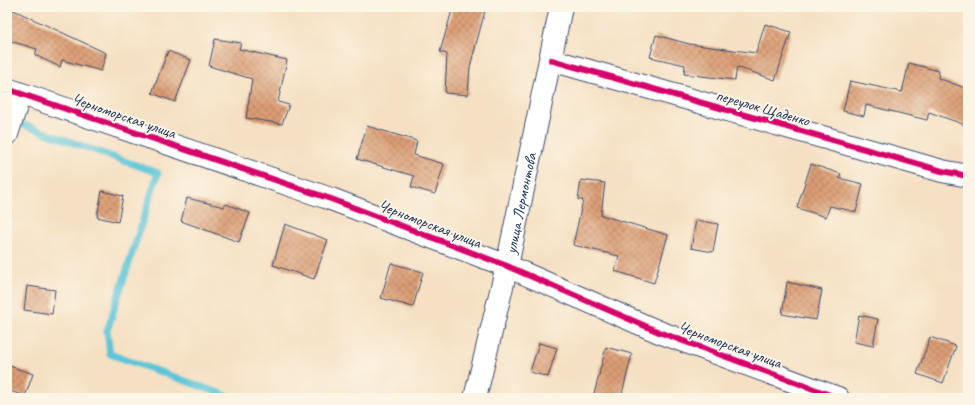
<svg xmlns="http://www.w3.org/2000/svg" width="975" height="405" viewBox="0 0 975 405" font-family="Caveat,sans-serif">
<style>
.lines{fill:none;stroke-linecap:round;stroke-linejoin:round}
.stream{stroke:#5cc5d8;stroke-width:7}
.building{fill:url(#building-cross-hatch)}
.minor-casing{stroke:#3c4a6d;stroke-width:24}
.minor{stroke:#fff;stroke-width:22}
.cycleway-casing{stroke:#fcf5e5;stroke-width:8}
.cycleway{stroke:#d6006c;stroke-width:6}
.labels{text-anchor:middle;stroke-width:4;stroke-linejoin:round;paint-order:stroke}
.street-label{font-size:16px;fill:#1b2f5e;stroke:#fcf5e5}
</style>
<defs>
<pattern id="building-cross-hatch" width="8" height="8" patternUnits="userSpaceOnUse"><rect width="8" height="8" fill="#dc9e75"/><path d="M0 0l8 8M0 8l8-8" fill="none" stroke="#b28163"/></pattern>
</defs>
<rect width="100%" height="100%" fill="#fcf5e5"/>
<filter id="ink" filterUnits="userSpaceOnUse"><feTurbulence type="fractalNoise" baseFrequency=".025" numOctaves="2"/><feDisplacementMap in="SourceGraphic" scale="8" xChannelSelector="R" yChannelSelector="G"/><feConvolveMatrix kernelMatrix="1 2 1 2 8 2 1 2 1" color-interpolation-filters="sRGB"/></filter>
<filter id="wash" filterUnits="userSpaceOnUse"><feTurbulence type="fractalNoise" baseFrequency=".012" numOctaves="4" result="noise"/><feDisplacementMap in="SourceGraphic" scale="16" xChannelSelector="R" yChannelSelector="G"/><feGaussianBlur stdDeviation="0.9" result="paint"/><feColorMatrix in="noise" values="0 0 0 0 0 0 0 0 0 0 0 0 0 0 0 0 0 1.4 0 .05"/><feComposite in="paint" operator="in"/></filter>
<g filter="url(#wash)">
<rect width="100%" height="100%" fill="#f5e0c3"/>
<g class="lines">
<polyline class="stream" points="13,121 158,173 107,331 110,354 233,398"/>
</g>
<g id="blocks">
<g class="building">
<polygon points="7,7 106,53 101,71 62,60 60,67 35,55 37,49 7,40"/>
<polygon points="453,7 486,7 470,67 468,95 445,93 447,54 440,52"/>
<polygon points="765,24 791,32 775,80 737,67 735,80 684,74 685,65 650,57 656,35 689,44 756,53"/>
<polygon points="215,39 241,43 239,49 287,60 278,102 289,105 282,124 246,118 252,79 209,66"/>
<polygon points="168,51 191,60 175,102 152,93"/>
<polygon points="909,63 939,71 938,78 968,89 968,126 929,112 927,120 866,105 864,116 843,111 850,81 902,92"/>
<polygon points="367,126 417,141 414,155 444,164 435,194 411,187 414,176 357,159"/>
<polygon points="811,164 841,174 839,178 863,184 856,212 830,206 826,217 797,208"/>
<polygon points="581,180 605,183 601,215 668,235 654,283 615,271 619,256 573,245 583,200 578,200"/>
<polygon points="102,191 123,196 118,222 97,217"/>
<polygon points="187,198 224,207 226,204 250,213 239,242 181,221"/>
<polygon points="696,220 718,224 713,252 691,248"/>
<polygon points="285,224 328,240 314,279 273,265"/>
<polygon points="391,263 423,272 413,307 381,298"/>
<polygon points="787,282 822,290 816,320 782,314"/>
<polygon points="27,286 55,290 52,314 24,310"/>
<polygon points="859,315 878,319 873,346 854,342"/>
<polygon points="930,337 956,346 943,383 917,374"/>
<polygon points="539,343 557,348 548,377 530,372"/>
<polygon points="606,347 632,354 621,398 593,398"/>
<polygon points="7,365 33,374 25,396 7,390"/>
</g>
</g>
</g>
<g filter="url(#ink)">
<use href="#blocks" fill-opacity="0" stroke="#3c4a6d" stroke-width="1"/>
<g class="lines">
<g class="minor-casing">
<g id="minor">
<polyline points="551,60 942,171 968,176"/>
<polyline points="7,89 331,199 507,266 659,332 838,398"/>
<polyline points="7,134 20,94"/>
<path id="s1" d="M475 398 507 266 561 7"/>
</g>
</g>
<use href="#minor" class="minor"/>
<g class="cycleway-casing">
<g id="cycleway">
<polyline points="551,60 942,171 968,176"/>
<polyline points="7,89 331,199 507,266 659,332 838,398"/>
</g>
</g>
<use href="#cycleway" class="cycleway"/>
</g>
</g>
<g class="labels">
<g class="street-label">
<text transform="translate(763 107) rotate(16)" y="6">переулок Щаденко</text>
<text transform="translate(124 115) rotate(19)" y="6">Черноморская улица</text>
<text dy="6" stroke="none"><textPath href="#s1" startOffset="200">улица Лермонтова</textPath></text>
<text transform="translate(430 223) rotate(21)" y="6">Черноморская улица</text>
<text transform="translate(730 344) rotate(20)" y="6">Черноморская улица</text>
</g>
</g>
<rect width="975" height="405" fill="none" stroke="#fcf5e5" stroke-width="24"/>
</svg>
